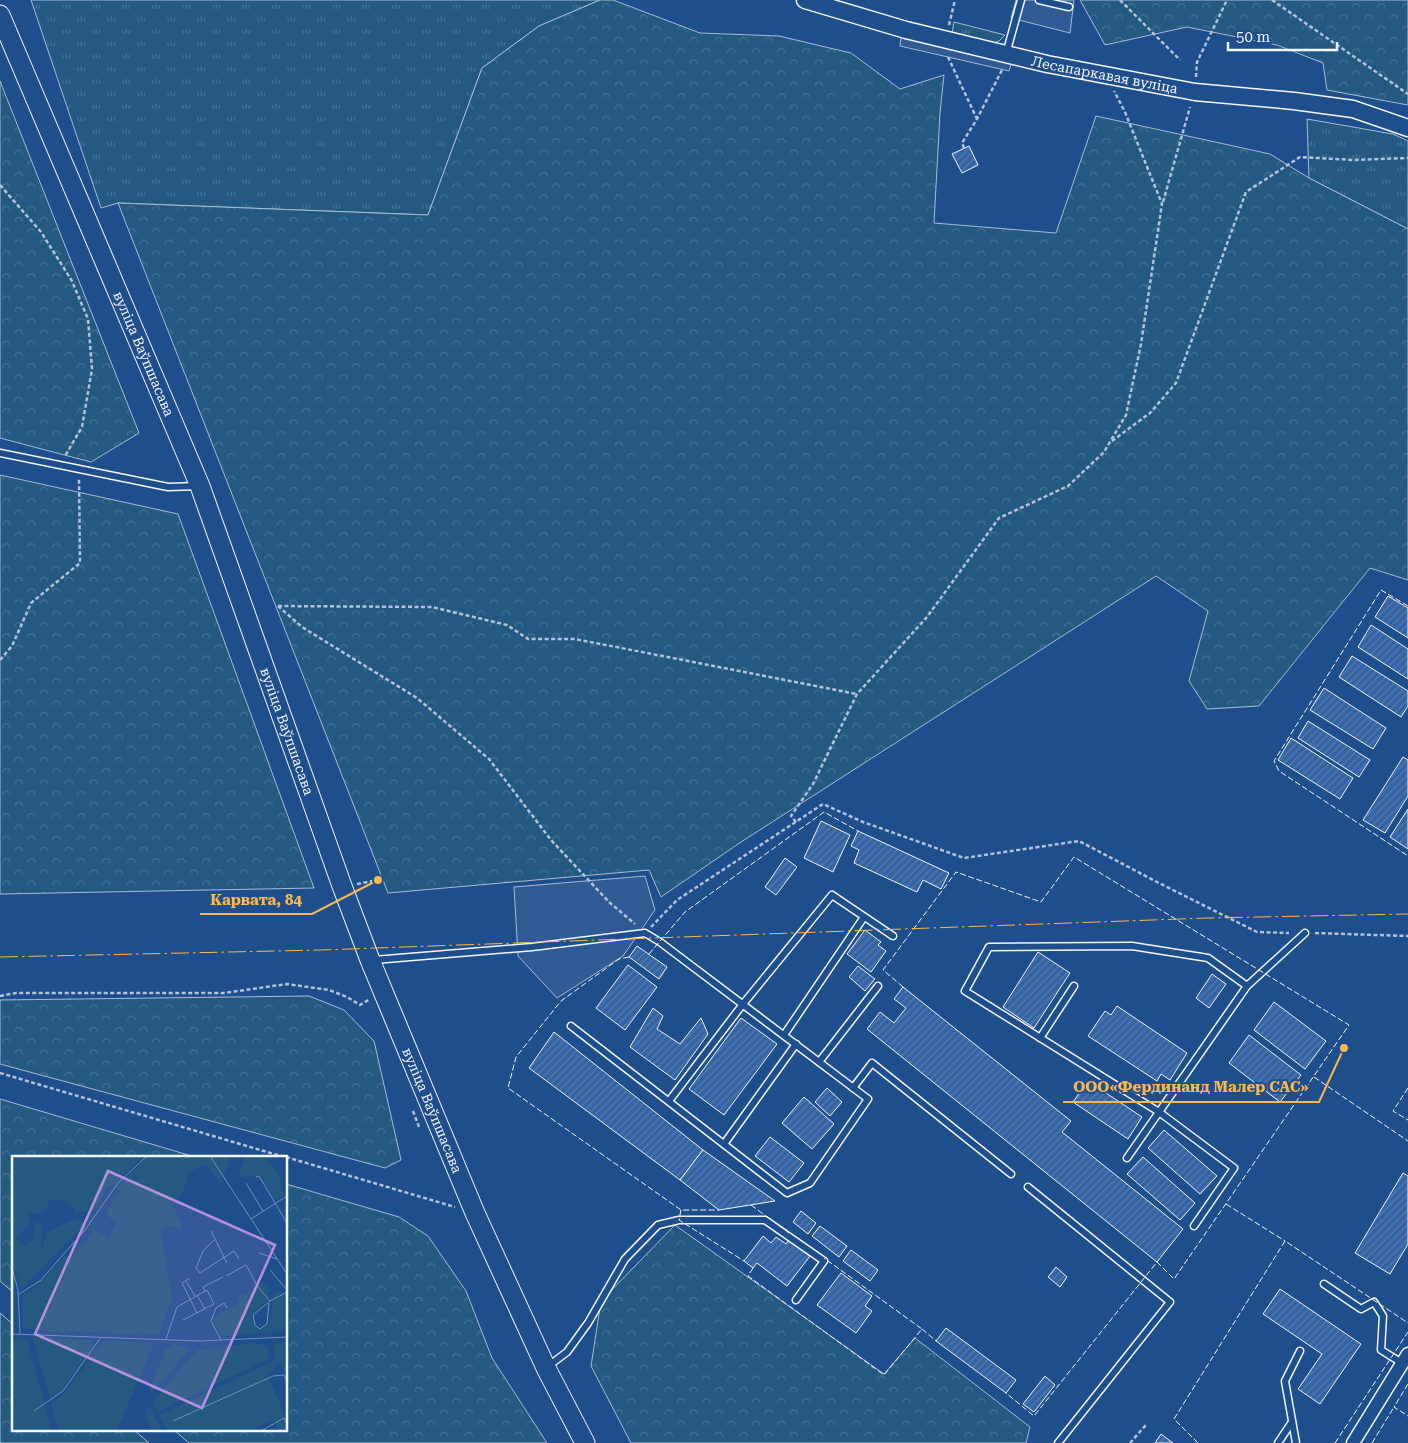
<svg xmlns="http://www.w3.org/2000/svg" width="1408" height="1443" viewBox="0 0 1408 1443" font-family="'Roboto Serif',serif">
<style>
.grass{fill:url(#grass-tufts);stroke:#a8bbd7}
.forest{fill:url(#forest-crowns);stroke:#a8bbd7}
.parking{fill:#305b95;stroke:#a8bbd7}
.building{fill:url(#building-hatch);stroke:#f2f6ff}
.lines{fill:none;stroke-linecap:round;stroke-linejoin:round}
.service-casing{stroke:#f2f6ff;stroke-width:9}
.minor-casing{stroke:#f2f6ff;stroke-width:15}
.tertiary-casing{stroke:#f2f6ff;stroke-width:19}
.secondary-casing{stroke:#f2f6ff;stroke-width:21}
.path{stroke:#b3c4dc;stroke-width:2.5;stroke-dasharray:4 2.5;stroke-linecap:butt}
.service{stroke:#1f4e8c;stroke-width:6}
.minor{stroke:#1f4e8c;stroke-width:12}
.tertiary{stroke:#1f4e8c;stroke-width:16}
.secondary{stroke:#1f4e8c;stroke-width:19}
.fence{stroke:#f2f6ff;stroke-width:1;stroke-dasharray:6 2.5;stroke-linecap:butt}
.power{stroke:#ffb74d;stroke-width:1;stroke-dasharray:18 4 2.5 4;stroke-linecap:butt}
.labels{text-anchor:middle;stroke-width:4;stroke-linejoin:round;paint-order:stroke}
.street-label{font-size:14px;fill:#f2f6ff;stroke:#1f4e8c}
.inset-road{fill:none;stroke:#7391ba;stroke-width:1}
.view{fill:#b691df;fill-opacity:0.15;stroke:#b691df;stroke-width:2.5}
.inset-edge{fill:none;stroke:#f2f6ff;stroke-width:2.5}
.leader{fill:none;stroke:#ffb74d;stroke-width:2}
.callout-dot{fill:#ffb74d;stroke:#1f4e8c;stroke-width:2}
.callout-label{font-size:15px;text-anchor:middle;font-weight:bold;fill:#ffb74d;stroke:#1f4e8c;stroke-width:4;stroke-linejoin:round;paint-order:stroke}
</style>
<defs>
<pattern id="grass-tufts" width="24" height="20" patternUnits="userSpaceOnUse" patternTransform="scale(1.25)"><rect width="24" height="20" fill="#245a82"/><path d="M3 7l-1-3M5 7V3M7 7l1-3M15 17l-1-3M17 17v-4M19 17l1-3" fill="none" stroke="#447295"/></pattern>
<pattern id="forest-crowns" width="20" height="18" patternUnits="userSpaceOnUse" patternTransform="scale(1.25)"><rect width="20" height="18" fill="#245a82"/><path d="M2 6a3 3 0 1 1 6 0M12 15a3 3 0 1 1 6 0" fill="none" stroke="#447295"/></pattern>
<pattern id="building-hatch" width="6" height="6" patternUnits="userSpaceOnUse" patternTransform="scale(1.25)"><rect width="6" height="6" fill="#3563a3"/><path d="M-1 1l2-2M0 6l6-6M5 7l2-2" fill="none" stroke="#537ab1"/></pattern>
</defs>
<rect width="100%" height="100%" fill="#1f4e8c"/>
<g class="grass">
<polygon points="31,0 600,0 539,26 482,68 428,215 118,203 101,208"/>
<polygon points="954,22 1005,35 999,41 994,43 952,33"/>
<polygon points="1307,119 1393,134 1408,141 1408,229 1309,178"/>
</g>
<g class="forest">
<polygon points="600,0 613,0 700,33 779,36 851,53 900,89 944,75 940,113 934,223 1056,233 1096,116 1270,154 1309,178 1408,229 1408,580 1370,568 1259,706 1207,709 1189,681 1208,611 1156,576 741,842 661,897 649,870 388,893 118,203 428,215 482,68 539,26"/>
<polygon points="1080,0 1408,0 1408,105 1327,90 1323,63 1277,45 1187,27 1105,45"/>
<polygon points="0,81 139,433 91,462 0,438"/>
<polygon points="0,475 178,514 314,888 0,894"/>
<polygon points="309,996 344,1010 374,1041 401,1160 385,1168 0,1064 0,1000"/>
<polygon points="0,1099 195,1157 14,1157 14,1293 0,1281"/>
<polygon points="286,1184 399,1217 428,1236 466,1291 492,1358 547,1443 189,1443 173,1429 286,1429"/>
<polygon points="675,1225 884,1374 915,1338 1030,1427 1026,1443 631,1443 591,1366 601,1301"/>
<polygon points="0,1313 14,1325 14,1429 133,1429 149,1443 0,1443"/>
</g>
<g class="parking">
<polygon points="1016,0 1074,0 1070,33 1011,18"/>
<polygon points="901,37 1012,62 1009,71 900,46"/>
<polygon points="645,876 655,910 623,956 557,998 518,956 514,887"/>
</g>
<g class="building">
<polygon points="969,146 978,165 962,173 952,154"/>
<polygon points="1388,596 1408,608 1408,638 1375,617"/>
<polygon points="1371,625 1408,649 1408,679 1358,647"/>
<polygon points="1352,656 1408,691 1408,706 1401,717 1339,677"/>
<polygon points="1324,688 1386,728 1373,749 1310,710"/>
<polygon points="1308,721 1370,760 1359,777 1298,738"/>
<polygon points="1291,738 1353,778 1340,799 1278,760"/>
<polygon points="1403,757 1408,760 1408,796 1385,833 1363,820"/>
<polygon points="1408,809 1408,849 1390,837"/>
<polygon points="821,821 850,835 833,872 804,858"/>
<polygon points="858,831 949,873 941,889 923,880 917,892 854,863 859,850 851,846"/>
<polygon points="785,858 797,867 776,895 765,887"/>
<polygon points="865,930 881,942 878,945 886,951 871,972 847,954"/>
<polygon points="637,946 667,967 659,979 629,957"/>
<polygon points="1038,952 1070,973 1034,1028 1003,1007"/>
<polygon points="628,965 657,987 625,1030 596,1008"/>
<polygon points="858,966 875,979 865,991 849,977"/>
<polygon points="1212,974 1226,984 1209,1008 1196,998"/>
<polygon points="903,987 1071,1121 1062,1132 1183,1229 1157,1262 867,1029 880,1012 894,1023 906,1008 894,999"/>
<polygon points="1274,1002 1326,1041 1305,1069 1254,1030"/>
<polygon points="1117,1006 1187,1053 1170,1080 1161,1074 1157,1081 1088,1036 1105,1011 1111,1015"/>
<polygon points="653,1008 663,1016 657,1029 680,1044 701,1018 708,1034 675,1080 630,1047"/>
<polygon points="741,1018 777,1044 724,1115 689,1089"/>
<polygon points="554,1032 703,1150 680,1180 529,1068"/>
<polygon points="1249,1035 1301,1075 1280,1102 1229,1063"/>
<polygon points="1088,1081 1142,1117 1128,1139 1073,1102"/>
<polygon points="827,1088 842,1102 830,1116 815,1102"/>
<polygon points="804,1097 834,1124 812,1149 782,1123"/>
<polygon points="1164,1130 1217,1176 1200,1194 1148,1148"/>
<polygon points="770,1137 804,1163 789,1182 755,1156"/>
<polygon points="703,1150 775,1201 719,1210 680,1180"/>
<polygon points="1143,1157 1195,1203 1180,1220 1127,1174"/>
<polygon points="1403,1173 1408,1176 1408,1244 1390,1274 1355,1253"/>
<polygon points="801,1211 816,1223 808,1234 793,1222"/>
<polygon points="820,1226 847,1246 839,1257 812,1236"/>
<polygon points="763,1236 771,1243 776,1237 786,1244 789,1240 810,1256 787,1286 757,1263 753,1268 744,1261"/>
<polygon points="851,1250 878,1270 870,1281 843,1261"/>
<polygon points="1056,1267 1067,1277 1060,1287 1048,1277"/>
<polygon points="841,1273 872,1296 865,1306 872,1311 856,1333 817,1305"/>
<polygon points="1280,1289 1361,1344 1320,1404 1298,1389 1322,1354 1263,1314"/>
<polygon points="946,1328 1016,1380 1006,1393 936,1341"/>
<polygon points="1045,1376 1055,1385 1034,1412 1023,1404"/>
<polygon points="1161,1434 1173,1443 1155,1443"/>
</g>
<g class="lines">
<g class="service-casing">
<g id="service">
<polyline points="1039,0 1069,7"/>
<polyline points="1006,54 1021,0"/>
<polyline points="0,453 168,487 198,486"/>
<polyline points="374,960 532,947 645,933 660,942 868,1099 810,1183 787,1193 571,1026"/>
<polyline points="784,1035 864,917"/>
<polyline points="1040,1038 1074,986"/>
<polyline points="819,1062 878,986"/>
<polyline points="853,1088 872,1063 1011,1174"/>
<polyline points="669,1101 743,1004 832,895 893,936"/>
<polyline points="724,1144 796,1044"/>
<polyline points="1127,1158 1247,986 1305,933"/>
<polyline points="1028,1187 1170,1302 1058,1443"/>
<polyline points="1194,1226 1234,1168 1159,1112 965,991 989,947 1132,946 1208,958 1247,986"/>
<polyline points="1324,1284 1361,1309 1374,1302 1383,1316 1381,1350 1402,1363"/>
<polyline points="547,1367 567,1352 588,1323 625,1259 658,1225 679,1220 765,1220 824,1261 796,1300"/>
<polyline points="1278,1443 1292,1422"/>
<polyline points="1296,1443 1285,1381 1300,1351"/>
</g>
</g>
<g class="minor-casing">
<polyline id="minor" points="1353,1443 1408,1354"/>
</g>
<g class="tertiary-casing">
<g id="tertiary">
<path id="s1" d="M805 0 906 30 1047 64 1195 92 1294 101 1353 109 1408 128"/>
</g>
</g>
<g class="secondary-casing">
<g id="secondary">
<path id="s2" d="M0 15 200 486 342 886 370 960 475 1213 546 1368 585 1443"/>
</g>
</g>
<g class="path">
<polyline points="1120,0 1180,60"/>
<polyline points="1272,0 1408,94"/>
<polyline points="949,25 955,0"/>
<polyline points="948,57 977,119"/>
<polyline points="1196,77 1197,62 1227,0"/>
<polyline points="964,148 962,143 977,119 1002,70"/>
<polyline points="0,185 41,232 72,281 88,319 92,369 82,427 65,456"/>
<polyline points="1163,202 1190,107"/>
<polyline points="1112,441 1150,413 1176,383 1246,192 1300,157 1353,160 1408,158"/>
<polyline points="278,606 302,627 417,698 489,759 551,840 609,902 635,924"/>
<polyline points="278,606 432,607 507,625 528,639 575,639 857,694"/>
<polyline points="0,660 12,646 31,603 80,563 79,478"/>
<polyline points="796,822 791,816 813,784 857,694 927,617 999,518 1068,486 1104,452 1126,415 1141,344 1162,204 1125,112 1114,91"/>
<polyline points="357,884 378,880"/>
<polyline points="651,927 677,900 823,804 863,822 964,858 1079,841 1157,882 1257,932 1289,933"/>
<polyline points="1315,933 1408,936"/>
<polyline points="0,996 16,993 224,993 287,984 329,990 347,997 360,1005 370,999"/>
<polyline points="0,1073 284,1157"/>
<polyline points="413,1111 419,1127 421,1126"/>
<polyline points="286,1157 455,1207"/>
<polyline points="1130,1443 1146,1425"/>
</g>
<use href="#service" class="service"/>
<use href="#minor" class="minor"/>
<use href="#tertiary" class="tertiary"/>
<use href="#secondary" class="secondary"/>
<g class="fence">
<polyline points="1408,606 1381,590 1274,761 1279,771 1408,856"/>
<polyline points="649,954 685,912 824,812 858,831"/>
<polyline points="629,957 619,959 561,1001 516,1057 508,1088 681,1210 719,1210"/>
<polyline points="903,987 883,970 956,872 1041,902 1074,857 1349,1025 1174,1279 1157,1262 1034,1416 1006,1393"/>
<polyline points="1314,1077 1408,1141"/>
<polyline points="1408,1088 1393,1111 1408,1120"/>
<polyline points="1226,1204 1285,1241"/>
<polyline points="751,1205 789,1233"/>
<polyline points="681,1210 679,1220 744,1261"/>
<polyline points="753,1268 748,1276 884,1375 922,1329 824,1258"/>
<polyline points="922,1329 936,1341"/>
<polyline points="1408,1384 1394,1407 1408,1416"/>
<polyline points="1198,1443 1174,1419 1285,1241 1408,1323"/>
<polyline points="1335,1443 1408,1332"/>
<polyline points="1372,1443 1394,1407"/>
</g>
<polyline class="power" points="0,957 321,950 1208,918 1408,914"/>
</g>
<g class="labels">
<g class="street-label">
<text dy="5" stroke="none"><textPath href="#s1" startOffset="309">Лесапаркавая вуліца</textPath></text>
<text dy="5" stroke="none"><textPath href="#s2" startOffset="368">вуліца Ваўпшасава</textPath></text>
<text dy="5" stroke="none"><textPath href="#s2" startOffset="772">вуліца Ваўпшасава</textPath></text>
<text dy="5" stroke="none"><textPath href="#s2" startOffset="1178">вуліца Ваўпшасава</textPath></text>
</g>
</g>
<g transform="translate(12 1156)">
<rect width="275" height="275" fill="#1f4e8c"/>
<path d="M137 0H154L111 35 104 32ZM54 99 56 125 70 139 52 177 10 172V139L23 132Z" fill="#245a82"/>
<path d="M0 0H88L91 4 100 0H131L102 29 94 32 85 52 64 57 57 46 47 43 36 45V51L30 58 16 56 18 66 4 83 14 90 20 84 24 65 30 70 29 95 35 76 66 62 73 68 9 133 0 107ZM154 0H219L209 27 193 8 177 16 170 37 160 48 170 68 168 74 156 69 149 74 161 147 157 148 147 179 53 175 70 139 56 125 54 107 80 78V72L97 81 104 67 93 57 106 38ZM234 0H254L266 17 272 39 265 44 262 42 246 18 230 23 227 19ZM251 125 257 134 255 145 238 160 246 175 257 169 262 136 275 135V175L212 180 205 175 200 163 228 146 225 141 245 133ZM21 181 80 184 81 191 48 236 38 243ZM0 183 15 184 40 275H0ZM92 184 142 187 105 275H46L39 248 50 240ZM275 185V222L268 206 256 220 275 265V275H267L262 263 244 271 246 275H155L147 259 263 205 262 188ZM241 187 256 190 257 203 145 256 140 246 185 194ZM163 188 178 193 138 239V233L154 193ZM138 249 147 269 150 275H140L132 256Z" fill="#245a82"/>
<path class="inset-road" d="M198 0 275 118M244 21 247 20 275 67M234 27 251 55M239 63 275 40M199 75 215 107M202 84 191 95 184 112 188 117 222 95 227 103M247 97 265 103M0 112 6 134 8 178M258 114 275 134M214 120 234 109 246 131 258 145M178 122 170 127 185 157M174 125 183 140M193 135 191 131 211 121M7 138 28 125 73 74 106 27 135 0M185 139 193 153M257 147 255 168 248 173 243 169 241 159 258 145 275 136M0 178 188 185 275 181M154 183 165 151 195 134 202 148 171 164M209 184 199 165 204 152 212 147 215 152M22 255 51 235 89 181M161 265 261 220 272 219 275 226M249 275 272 262 275 268"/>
<path class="view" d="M96 15 263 89 190 252 23 178Z"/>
<rect width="275" height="275" class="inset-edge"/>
</g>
<path class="leader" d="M378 880L312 914H200M1344 1048L1319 1102H1063"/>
<g class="callout-dot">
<circle cx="378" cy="880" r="5"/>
<circle cx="1344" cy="1048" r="5"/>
</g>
<g class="callout-label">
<text x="256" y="905">Карвата, 84</text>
<text x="1191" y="1092">ООО«Фердинанд Малер САС»</text>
</g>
<path d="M1228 42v8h109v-8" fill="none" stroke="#f2f6ff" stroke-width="2.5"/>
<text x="1236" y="42" font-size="15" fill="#f2f6ff" stroke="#1f4e8c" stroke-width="4" paint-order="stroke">50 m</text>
</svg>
